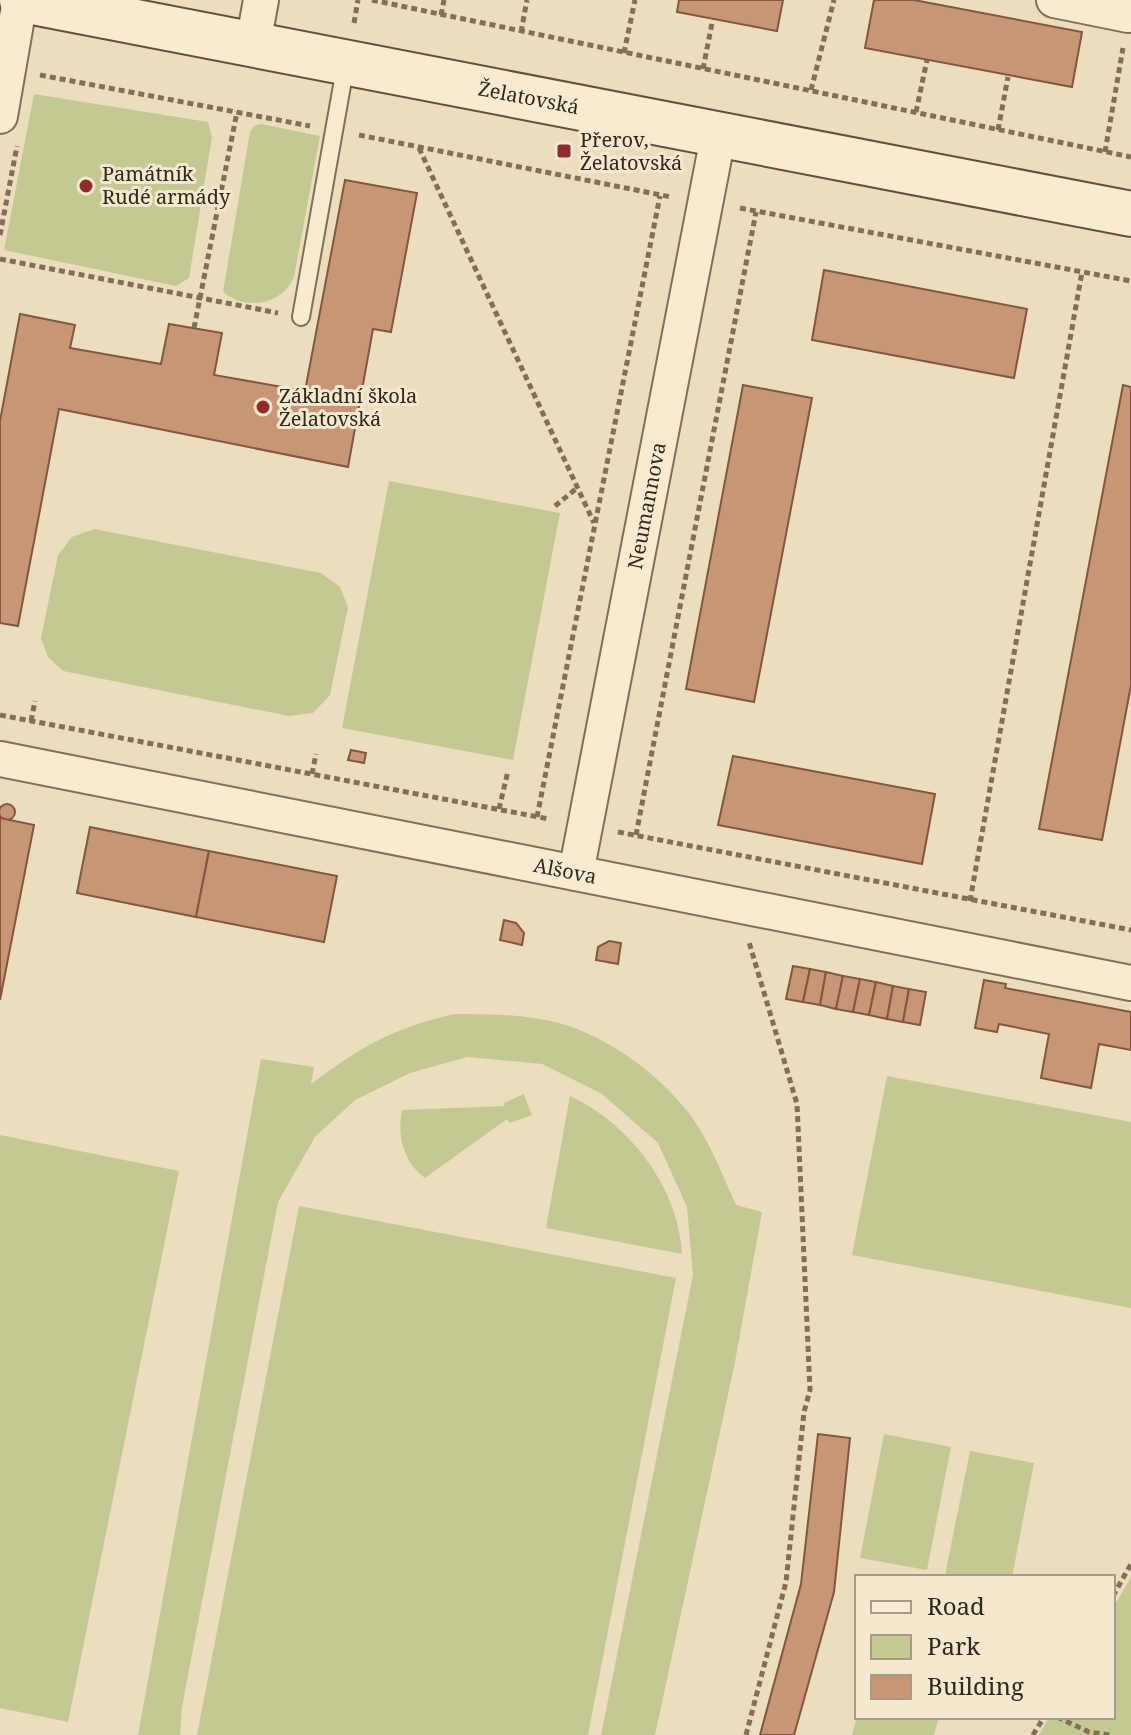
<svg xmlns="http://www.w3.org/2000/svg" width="1131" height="1735" font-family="'Noto Serif',serif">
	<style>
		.green { fill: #c4c993 }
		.building { fill: #c99675; stroke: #81573f; stroke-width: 2 }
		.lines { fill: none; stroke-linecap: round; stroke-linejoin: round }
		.service-casing { stroke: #836e58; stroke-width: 20 }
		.minor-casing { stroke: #836e58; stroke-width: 38 }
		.secondary-casing { stroke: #654f3b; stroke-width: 48 }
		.path { stroke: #836e58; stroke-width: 5; stroke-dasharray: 6 4; stroke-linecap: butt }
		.service { stroke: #f7ebd1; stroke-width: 16 }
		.minor { stroke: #f7ebd1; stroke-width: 34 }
		.secondary { stroke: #f7ebd1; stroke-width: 44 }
		.poi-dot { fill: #902a2e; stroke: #f4e8ce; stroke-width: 3 }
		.labels { text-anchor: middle; stroke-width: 6; stroke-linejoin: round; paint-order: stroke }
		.street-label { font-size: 20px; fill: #33271c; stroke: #f4e8ce }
		.poi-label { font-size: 20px; fill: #33271c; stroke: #f4e8ce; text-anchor: start }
	</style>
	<rect width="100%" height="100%" fill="#ecddbe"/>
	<g class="green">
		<polygon points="34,94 208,122 212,137 189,278 176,286 4,250"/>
		<path d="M261,124L320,136L294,277C282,305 246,311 223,292L250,132L254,126Z"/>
		<polygon points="389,481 560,513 513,760 342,728"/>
		<polygon points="94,529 321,573 340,587 348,607 330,695 313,713 289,716 63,671 48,657 41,638 58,555 72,537"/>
		<path d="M454,1014C484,1014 515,1014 546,1020C599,1030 655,1070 688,1112C709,1139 722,1174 736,1205L762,1212L735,1362L655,1735H601L693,1275L687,1207L658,1143L602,1094L542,1064L467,1057L410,1073L355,1100L315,1137L278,1202L182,1707L180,1735H138L261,1059L314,1067L311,1084C362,1046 391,1029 454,1014Z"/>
		<polygon points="887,1076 1131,1122 1131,1308 852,1255"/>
		<path d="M524,1094L532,1115L510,1123L507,1119L425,1178C403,1161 397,1136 402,1110L504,1106V1103Z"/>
		<path d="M570,1096C630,1124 678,1187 682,1254L546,1228Z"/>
		<polygon points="0,1135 179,1171 68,1722 0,1708"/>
		<polygon points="299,1206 676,1278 588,1735 197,1735"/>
		<polygon points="884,1434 951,1447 927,1570 860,1558"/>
		<polygon points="970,1451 1034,1463 1012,1577 945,1575"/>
		<polygon points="1131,1577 1131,1735 1039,1735 1049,1717 1113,1717 1113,1608"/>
		<polygon points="857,1716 857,1717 939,1717 934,1735 852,1735"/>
	</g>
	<g class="building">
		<polygon points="679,0 783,0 777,31 677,12"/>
		<polygon points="874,0 914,0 1082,32 1072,87 865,48"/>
		<polygon points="345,180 417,193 391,332 373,329 348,467 59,409 18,626 0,623 0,421 20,314 75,325 70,348 161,364 169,324 222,333 214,375 305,391"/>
		<polygon points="824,270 1027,309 1014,378 812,340"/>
		<polygon points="743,385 812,398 754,702 686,689"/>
		<polygon points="1123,385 1131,387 1131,685 1102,840 1039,829"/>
		<polygon points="351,750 366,753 364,763 348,760"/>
		<polygon points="733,756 935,794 922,864 718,825"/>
		<circle cx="7" cy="812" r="8"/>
		<polygon points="0,818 34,825 0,1000"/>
		<polygon points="90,827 209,851 196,917 77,893"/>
		<polygon points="209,851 337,876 324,942 196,917"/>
		<polygon points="504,920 516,923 524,933 522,945 500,940"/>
		<polygon points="609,941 621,943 618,964 596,960 598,947"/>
		<polygon points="793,966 810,969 803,1002 786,999"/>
		<polygon points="810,969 826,972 820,1005 803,1002"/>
		<polygon points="826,972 843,976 836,1009 820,1005"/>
		<polygon points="843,976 860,979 853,1012 836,1009"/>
		<polygon points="860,979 876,982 869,1015 853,1012"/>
		<polygon points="984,980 1006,984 1005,988 1131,1012 1131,1050 1099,1044 1091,1088 1041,1078 1049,1034 999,1024 997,1032 975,1028"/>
		<polygon points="876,982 893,986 887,1019 869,1015"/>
		<polygon points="893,986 909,989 903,1022 887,1019"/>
		<polygon points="909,989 926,992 920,1025 903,1022"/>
		<polygon points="818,1434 850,1438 834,1592 794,1735 760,1735 801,1584"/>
	</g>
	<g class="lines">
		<defs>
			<polyline id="service" points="301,317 346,63"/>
			<g id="minor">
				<polyline points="1054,0 1128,15 1131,0"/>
				<polyline points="253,44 261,0"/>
				<polyline points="0,116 20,0"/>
				<path id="s1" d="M0,759L1131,983"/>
				<path id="s2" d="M576,873L718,137"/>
			</g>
			<g id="secondary">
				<path id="s3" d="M22,0L1131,214"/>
			</g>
		</defs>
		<use href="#service" class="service-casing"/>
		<use href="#minor" class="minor-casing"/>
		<use href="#secondary" class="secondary-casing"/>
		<g class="path">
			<polyline points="372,0 1131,157"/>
			<polyline points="441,15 444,0"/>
			<polyline points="354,23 358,0"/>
			<polyline points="521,32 527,0"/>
			<polyline points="624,53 635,0"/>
			<polyline points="703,69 712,23"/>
			<polyline points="40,75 310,126"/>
			<polyline points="811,90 834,0"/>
			<polyline points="916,112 927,60"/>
			<polyline points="998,130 1008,77"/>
			<polyline points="359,135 671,197"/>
			<polyline points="419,148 594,523"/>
			<polyline points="1105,152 1123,48"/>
			<polyline points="740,208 1131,281"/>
			<polyline points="0,235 17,146"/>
			<polyline points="0,259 278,313"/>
			<polyline points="194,328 237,112"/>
			<polyline points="555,506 577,488"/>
			<polyline points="0,715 549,819"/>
			<polyline points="31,721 35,701"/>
			<polyline points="312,774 316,754"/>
			<polyline points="499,809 508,771"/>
			<polyline points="537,817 660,196"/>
			<polyline points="618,832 1131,930"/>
			<polyline points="636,835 756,212"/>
			<polyline points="970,901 1082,272"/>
			<polyline points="1113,1596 1131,1564"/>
			<polyline points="1057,1717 1089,1732 1110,1735"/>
			<polyline points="746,1735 786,1582 804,1412 810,1390 797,1104 749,942"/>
			<polyline points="1033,1735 1044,1717"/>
		</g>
		<use href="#service" class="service"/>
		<use href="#minor" class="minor"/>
		<use href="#secondary" class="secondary"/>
	</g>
	<g class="poi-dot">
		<rect x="556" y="143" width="16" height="16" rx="4"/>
		<circle cx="86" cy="186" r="8"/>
		<circle cx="263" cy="407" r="8"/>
	</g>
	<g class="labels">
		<g class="street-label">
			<text dy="7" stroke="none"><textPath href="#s3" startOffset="516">Želatovská</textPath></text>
			<text dy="7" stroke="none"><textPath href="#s2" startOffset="374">Neumannova</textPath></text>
			<text dy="7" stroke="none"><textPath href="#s1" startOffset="576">Alšova</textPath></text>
		</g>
		<g class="poi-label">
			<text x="580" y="147">Přerov,<tspan x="580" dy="23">Želatovská</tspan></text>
			<text x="102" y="181">Památník<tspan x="102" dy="23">Rudé armády</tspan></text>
			<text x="279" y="403">Základní škola<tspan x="279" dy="23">Želatovská</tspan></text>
		</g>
	</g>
	<rect x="855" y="1575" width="260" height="144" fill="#f4e8ce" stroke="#a79b87" stroke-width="2"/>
	<rect x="871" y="1601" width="40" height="12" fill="#f7ebd1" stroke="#a79b87" stroke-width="2"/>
	<text x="927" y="1615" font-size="24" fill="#33271c">Road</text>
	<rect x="871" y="1635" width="40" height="24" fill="#c4c993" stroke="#a79b87" stroke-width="2"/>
	<text x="927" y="1655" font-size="24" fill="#33271c">Park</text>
	<rect x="871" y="1675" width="40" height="24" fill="#c99675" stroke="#a79b87" stroke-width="2"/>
	<text x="927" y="1695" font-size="24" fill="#33271c">Building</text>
</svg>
